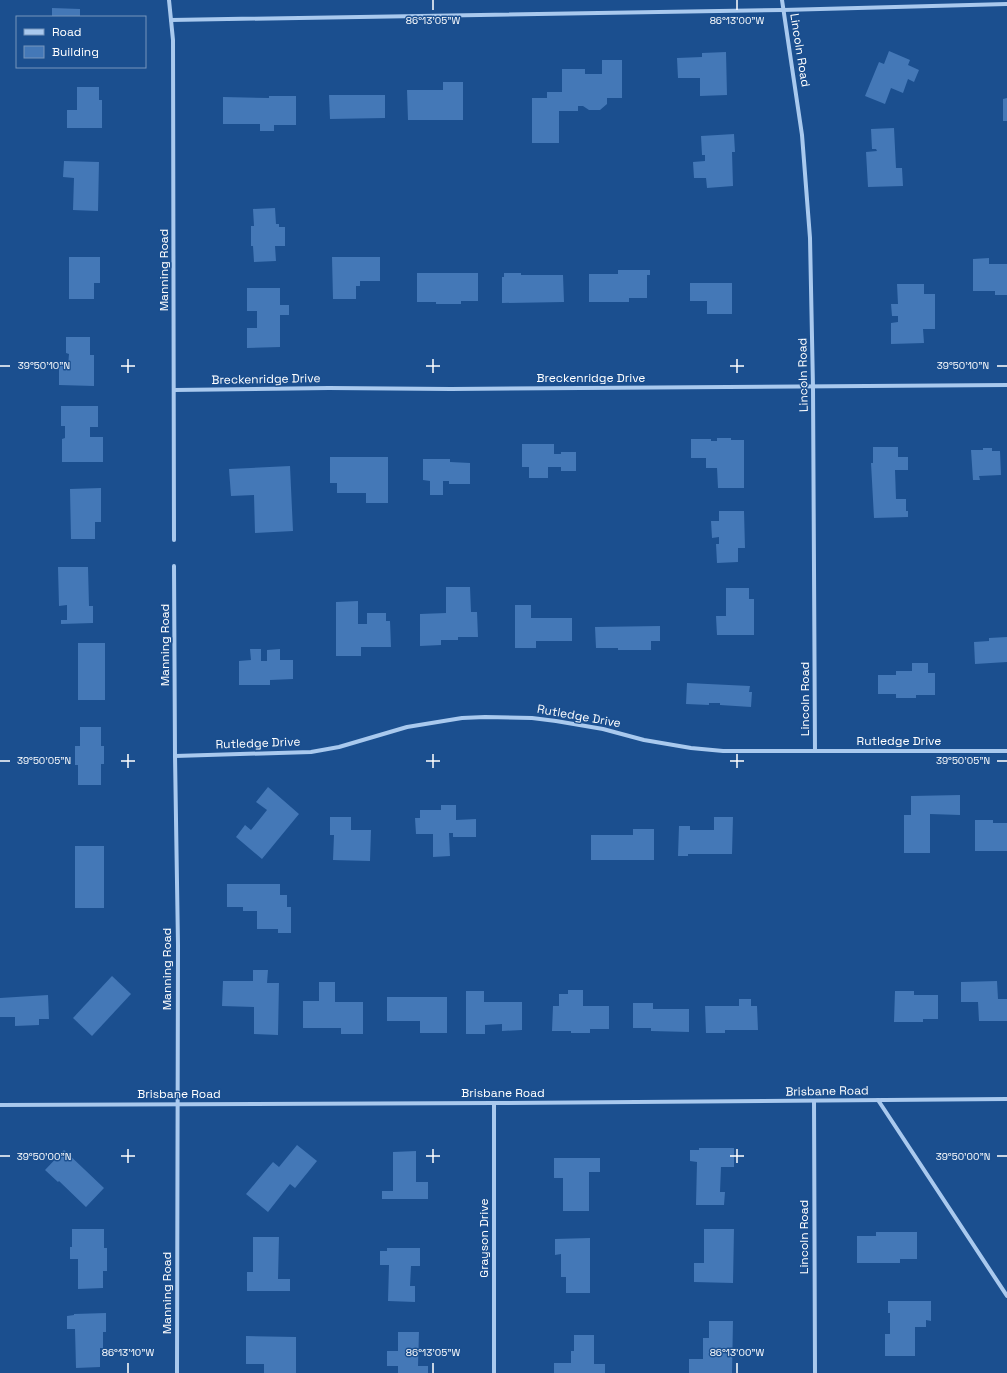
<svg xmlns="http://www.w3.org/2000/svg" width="1007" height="1373" font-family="'Space Grotesk',sans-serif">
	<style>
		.building { fill: #4478b7 }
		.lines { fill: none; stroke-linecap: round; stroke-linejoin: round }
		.minor { stroke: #a9c9ee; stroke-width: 4 }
		.ticks { fill: none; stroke: #fff; stroke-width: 1.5 }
		.labels { text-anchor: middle; stroke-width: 3; stroke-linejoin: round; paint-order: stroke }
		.street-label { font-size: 12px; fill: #fff; stroke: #1b4f8f }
		.ticks-label { font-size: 10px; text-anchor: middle; fill: #fff; stroke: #1b4f8f; stroke-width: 3; stroke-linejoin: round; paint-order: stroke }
	</style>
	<rect width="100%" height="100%" fill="#1b4f8f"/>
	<g class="building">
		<polygon points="52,8 80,9 80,17 52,17"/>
		<polygon points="889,51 910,60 908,65 919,70 914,82 908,79 903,93 891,88 885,104 865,96 879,62 884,64"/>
		<polygon points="726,52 727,95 700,96 700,78 678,78 677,58 702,57 702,53"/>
		<polygon points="602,60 622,60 622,98 607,98 607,104 600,110 589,110 583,106 578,106 578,111 559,111 559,143 532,143 532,98 547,98 547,92 562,92 562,69 585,69 585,74 602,74"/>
		<polygon points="443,82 463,82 463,120 408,120 407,90 443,90"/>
		<polygon points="77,87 99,87 99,100 102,100 102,128 67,128 67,110 77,110"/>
		<polygon points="329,95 385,95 385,118 330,119"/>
		<polygon points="269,96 296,96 296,125 274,125 274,131 260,131 260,124 223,124 223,97 269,98"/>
		<polygon points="1007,98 1007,121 1003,121 1003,99"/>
		<polygon points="894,128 896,168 902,168 903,186 868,187 866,152 877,151 876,149 872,149 871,129"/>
		<polygon points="734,134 735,152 732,152 733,186 707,188 706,178 694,178 693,162 705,161 705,155 702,155 701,136"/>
		<polygon points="64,161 99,162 98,211 73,210 74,178 63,177"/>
		<polygon points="275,208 276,224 279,224 279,227 285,227 285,246 275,246 276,261 254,262 253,246 251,246 251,226 254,226 253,209"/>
		<polygon points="69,257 100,257 100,283 94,283 94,299 69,299"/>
		<polygon points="332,257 380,257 380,281 360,281 360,286 356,286 356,299 333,299"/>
		<polygon points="989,258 989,264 1007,264 1007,295 995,295 995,291 973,291 973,259"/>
		<polygon points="618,270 650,270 650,275 647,275 647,298 629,298 629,302 589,302 589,274 618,274"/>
		<polygon points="417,273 478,273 478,301 461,301 461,304 436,304 436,302 417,302"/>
		<polygon points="504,273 521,273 521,275 563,275 564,302 502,303 502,277 504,277"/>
		<polygon points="690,283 732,283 732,314 707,314 707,301 690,301"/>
		<polygon points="897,284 924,284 924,294 935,294 935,329 923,329 924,343 891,344 891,323 898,322 898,316 892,316 891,304 898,304"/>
		<polygon points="247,288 280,288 280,305 289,305 289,315 280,315 280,347 247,348 247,328 257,328 257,311 247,311"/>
		<polygon points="66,337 90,337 90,355 94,355 94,386 59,385 59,366 68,366 69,354 66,353"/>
		<polygon points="61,406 98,406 98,427 90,427 90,437 103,437 103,462 62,462 62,439 65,438 65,426 61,426"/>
		<polygon points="717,438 731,438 731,440 744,440 744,488 718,488 717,468 706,468 706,458 691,458 691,439 711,439 711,441 717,441"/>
		<polygon points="522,444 554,444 554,454 561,454 561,452 576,452 576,471 561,471 561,467 548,467 548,478 529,478 529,467 522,467"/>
		<polygon points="873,447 898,447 898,457 908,457 908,470 895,470 896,499 906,499 906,511 908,511 908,517 874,518 871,463 873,463"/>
		<polygon points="983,448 992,448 992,451 1000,451 1001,475 979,476 980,480 973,480 971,450 983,450"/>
		<polygon points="330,457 388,457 388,503 366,503 366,493 337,493 337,483 330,483"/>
		<polygon points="423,459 450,459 450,462 470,463 470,484 449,484 449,481 443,481 443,495 430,495 430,481 423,480"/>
		<polygon points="290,466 293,531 255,533 254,495 231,496 229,469"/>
		<polygon points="101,488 101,522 95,522 95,539 71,539 70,489"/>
		<polygon points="719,511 744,511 745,548 738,548 738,562 717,563 716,544 719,544 719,537 712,538 711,521 719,521"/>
		<polygon points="58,567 88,567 89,606 93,606 93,623 61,624 61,620 67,620 67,605 59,606"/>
		<polygon points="446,587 470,587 471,612 477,612 478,637 458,637 458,640 441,640 441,645 420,646 420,614 446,613"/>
		<polygon points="726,588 749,588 749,599 754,599 754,635 717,635 716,616 726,616"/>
		<polygon points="358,601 358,624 367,624 367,613 386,613 386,621 390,621 391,647 361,647 361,656 336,656 336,602"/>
		<polygon points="515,605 531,605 531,618 572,618 572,641 536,641 536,648 515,648"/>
		<polygon points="660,626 660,641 651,641 651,650 618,650 618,648 596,648 595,627"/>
		<polygon points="1007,637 1007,662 975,664 974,642 989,641 989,638"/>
		<rect x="78" y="643" width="27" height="57"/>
		<polygon points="250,649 261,649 261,661 267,661 267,650 280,649 280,660 293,660 293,679 270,680 270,685 239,685 239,661 251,660"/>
		<polygon points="912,663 928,663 928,673 935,673 935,695 916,695 916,698 896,698 896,694 878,694 878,675 896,675 896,671 912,671"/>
		<polygon points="687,683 750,686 749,692 752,692 751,707 720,705 720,703 709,703 709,705 686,704"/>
		<polygon points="80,727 101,727 101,746 104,746 104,764 101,764 101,785 78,785 78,765 75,765 75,746 80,746"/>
		<polygon points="268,787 299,814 262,859 236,837 245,825 251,830 267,810 256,802"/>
		<polygon points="960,795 960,815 930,814 930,853 904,853 904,815 911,815 911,796"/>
		<polygon points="441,805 456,805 456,820 476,819 476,837 453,837 453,833 449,833 450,856 433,857 433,834 416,834 415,818 420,818 420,810 441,810"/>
		<polygon points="330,817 351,817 351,830 371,830 370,861 333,860 334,835 330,835"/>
		<polygon points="714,817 733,817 732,854 688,854 688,856 678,856 679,826 690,826 690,830 714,830"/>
		<polygon points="975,820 993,820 993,823 1007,823 1007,851 975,851"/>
		<polygon points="633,829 654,829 654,860 591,860 591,835 633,835"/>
		<rect x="75" y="846" width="29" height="62"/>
		<polygon points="227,884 280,884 280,895 287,895 287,907 291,907 291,933 278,933 278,929 257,929 257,911 243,911 243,907 227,907"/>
		<polygon points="253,970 268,970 267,983 279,983 278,1035 254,1034 254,1007 222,1006 223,981 253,981"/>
		<polygon points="112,976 131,994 92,1036 73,1018"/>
		<polygon points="997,981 998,999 1007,999 1007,1021 979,1021 978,1002 961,1002 961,982"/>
		<polygon points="319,982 335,982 335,1002 363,1002 363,1034 341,1034 341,1028 303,1028 303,1001 319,1001"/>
		<polygon points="568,990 583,990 583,1006 609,1006 609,1029 590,1029 590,1033 571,1033 571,1031 552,1031 553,1006 559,1006 559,994 568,994"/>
		<polygon points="466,991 484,991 484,1002 522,1002 522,1030 502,1031 502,1024 485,1025 485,1034 466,1034"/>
		<polygon points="895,991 914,991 914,995 938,995 938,1019 923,1019 923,1022 894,1022"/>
		<polygon points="48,995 49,1019 39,1019 39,1025 15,1026 15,1017 0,1017 0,998"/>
		<polygon points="387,997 447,997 447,1033 420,1033 420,1021 387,1021"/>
		<polygon points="739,999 751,999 751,1006 757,1006 758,1030 725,1030 725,1033 706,1033 705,1006 739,1006"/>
		<polygon points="633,1003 653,1003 653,1009 689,1009 689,1032 651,1031 651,1028 633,1028"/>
		<polygon points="297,1145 317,1161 295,1188 290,1184 268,1212 246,1194 273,1162 279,1167"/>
		<polygon points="699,1148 734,1148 734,1167 721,1167 720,1192 725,1192 724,1205 696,1205 697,1162 690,1161 690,1150 699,1150"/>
		<polygon points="64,1150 104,1188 86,1207 59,1181 58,1182 45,1170"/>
		<polygon points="416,1151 416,1182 428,1182 428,1199 382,1199 382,1191 393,1191 393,1152"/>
		<polygon points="554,1158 600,1158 600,1172 589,1172 589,1211 563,1211 563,1178 554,1178"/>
		<polygon points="72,1229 104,1229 104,1248 107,1248 107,1271 103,1271 103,1288 78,1289 78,1259 70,1259 70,1247 72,1247"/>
		<polygon points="704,1229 734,1229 733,1283 694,1282 694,1263 704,1263"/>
		<polygon points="876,1232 917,1232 917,1259 900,1259 900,1263 857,1263 857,1236 876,1236"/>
		<polygon points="253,1237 279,1237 278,1279 290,1279 290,1291 247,1291 247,1272 253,1272"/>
		<polygon points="590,1238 590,1293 566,1293 566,1277 561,1277 561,1254 555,1255 555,1239"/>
		<polygon points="387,1248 420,1248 420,1266 411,1266 410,1286 415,1286 415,1302 388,1301 389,1265 380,1265 380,1251 387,1251"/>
		<polygon points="888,1301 931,1301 931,1321 926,1320 926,1327 915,1327 915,1356 885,1356 885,1334 890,1334 890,1313 888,1313"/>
		<polygon points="106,1313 106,1332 103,1332 103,1348 100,1348 100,1367 76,1368 75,1329 67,1329 67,1316 74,1315 74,1314"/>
		<polygon points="709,1321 733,1321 732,1373 689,1373 689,1359 703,1359 703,1338 709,1338"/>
		<polygon points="398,1332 419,1332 418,1366 428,1366 428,1373 398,1373 398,1366 387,1366 387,1351 398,1351"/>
		<polygon points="574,1335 594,1335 594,1364 605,1364 605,1373 554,1373 554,1363 571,1363 571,1351 574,1351"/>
		<polygon points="246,1336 296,1337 296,1373 264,1373 264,1364 246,1364"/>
	</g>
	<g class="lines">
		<g class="minor">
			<polyline points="169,0 173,40 174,540"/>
			<polyline points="782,0 802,135 810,238 813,387 815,751"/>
			<polyline points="171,20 783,10 1007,4"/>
			<polyline points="174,390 329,388 451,389 1007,385"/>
			<polyline points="174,566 175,756 178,945 177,1373"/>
			<polyline points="175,756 311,752 339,747 407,727 462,718 485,717 532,718 556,721 603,729 644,740 691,748 723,751 1007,751"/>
			<polyline points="878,1100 1007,1296"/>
			<polyline points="814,1101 815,1373"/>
			<polyline points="0,1105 494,1103 1007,1099"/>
			<polyline points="494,1373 494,1103"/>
		</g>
	</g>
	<path class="ticks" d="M433,0V10M737,0V10M128,359V373M433,359V373M737,359V373M0,366H10M121,366H135M426,366H440M730,366H744M997,366H1007M128,754V768M433,754V768M737,754V768M0,761H10M121,761H135M426,761H440M730,761H744M997,761H1007M128,1149V1163M433,1149V1163M737,1149V1163M0,1156H10M121,1156H135M426,1156H440M730,1156H744M997,1156H1007M128,1363V1373M433,1363V1373M737,1363V1373"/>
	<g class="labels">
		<g class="street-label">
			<text transform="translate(800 50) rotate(81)" y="4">Lincoln Road</text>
			<text transform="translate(164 270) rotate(-90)" y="4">Manning Road</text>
			<text transform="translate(803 375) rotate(-91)" y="4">Lincoln Road</text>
			<text x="591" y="382">Breckenridge Drive</text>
			<text transform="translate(266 379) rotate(-1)" y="4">Breckenridge Drive</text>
			<text transform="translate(165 645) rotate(-90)" y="4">Manning Road</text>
			<text transform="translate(805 699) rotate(-90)" y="4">Lincoln Road</text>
			<text transform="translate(579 716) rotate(10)" y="4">Rutledge Drive</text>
			<text x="899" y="745">Rutledge Drive</text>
			<text transform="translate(258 743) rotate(-2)" y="4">Rutledge Drive</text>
			<text transform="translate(167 969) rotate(-90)" y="4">Manning Road</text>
			<text transform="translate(827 1091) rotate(-1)" y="4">Brisbane Road</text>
			<text x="503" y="1097">Brisbane Road</text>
			<text x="179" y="1098">Brisbane Road</text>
			<text transform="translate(804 1237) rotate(-90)" y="4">Lincoln Road</text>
			<text transform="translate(484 1238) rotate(-90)" y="4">Grayson Drive</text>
			<text transform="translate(167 1293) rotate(-90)" y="4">Manning Road</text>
		</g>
	</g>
	<g class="ticks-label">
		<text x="433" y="24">86°13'05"W</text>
		<text x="737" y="24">86°13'00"W</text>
		<text x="44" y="369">39°50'10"N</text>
		<text x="963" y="369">39°50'10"N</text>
		<text x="44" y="764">39°50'05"N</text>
		<text x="963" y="764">39°50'05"N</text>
		<text x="44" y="1160">39°50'00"N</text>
		<text x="963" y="1160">39°50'00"N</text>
		<text x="128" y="1356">86°13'10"W</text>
		<text x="433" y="1356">86°13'05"W</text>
		<text x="737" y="1356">86°13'00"W</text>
	</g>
	<rect x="16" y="16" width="130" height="52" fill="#1b4f8f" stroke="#7695bc"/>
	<rect x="24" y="29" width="20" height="6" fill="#a9c9ee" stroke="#7695bc"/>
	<text x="52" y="36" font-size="12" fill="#ffffff">Road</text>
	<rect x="24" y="46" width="20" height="12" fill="#4478b7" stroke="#7695bc"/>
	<text x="52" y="56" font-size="12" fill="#ffffff">Building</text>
</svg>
